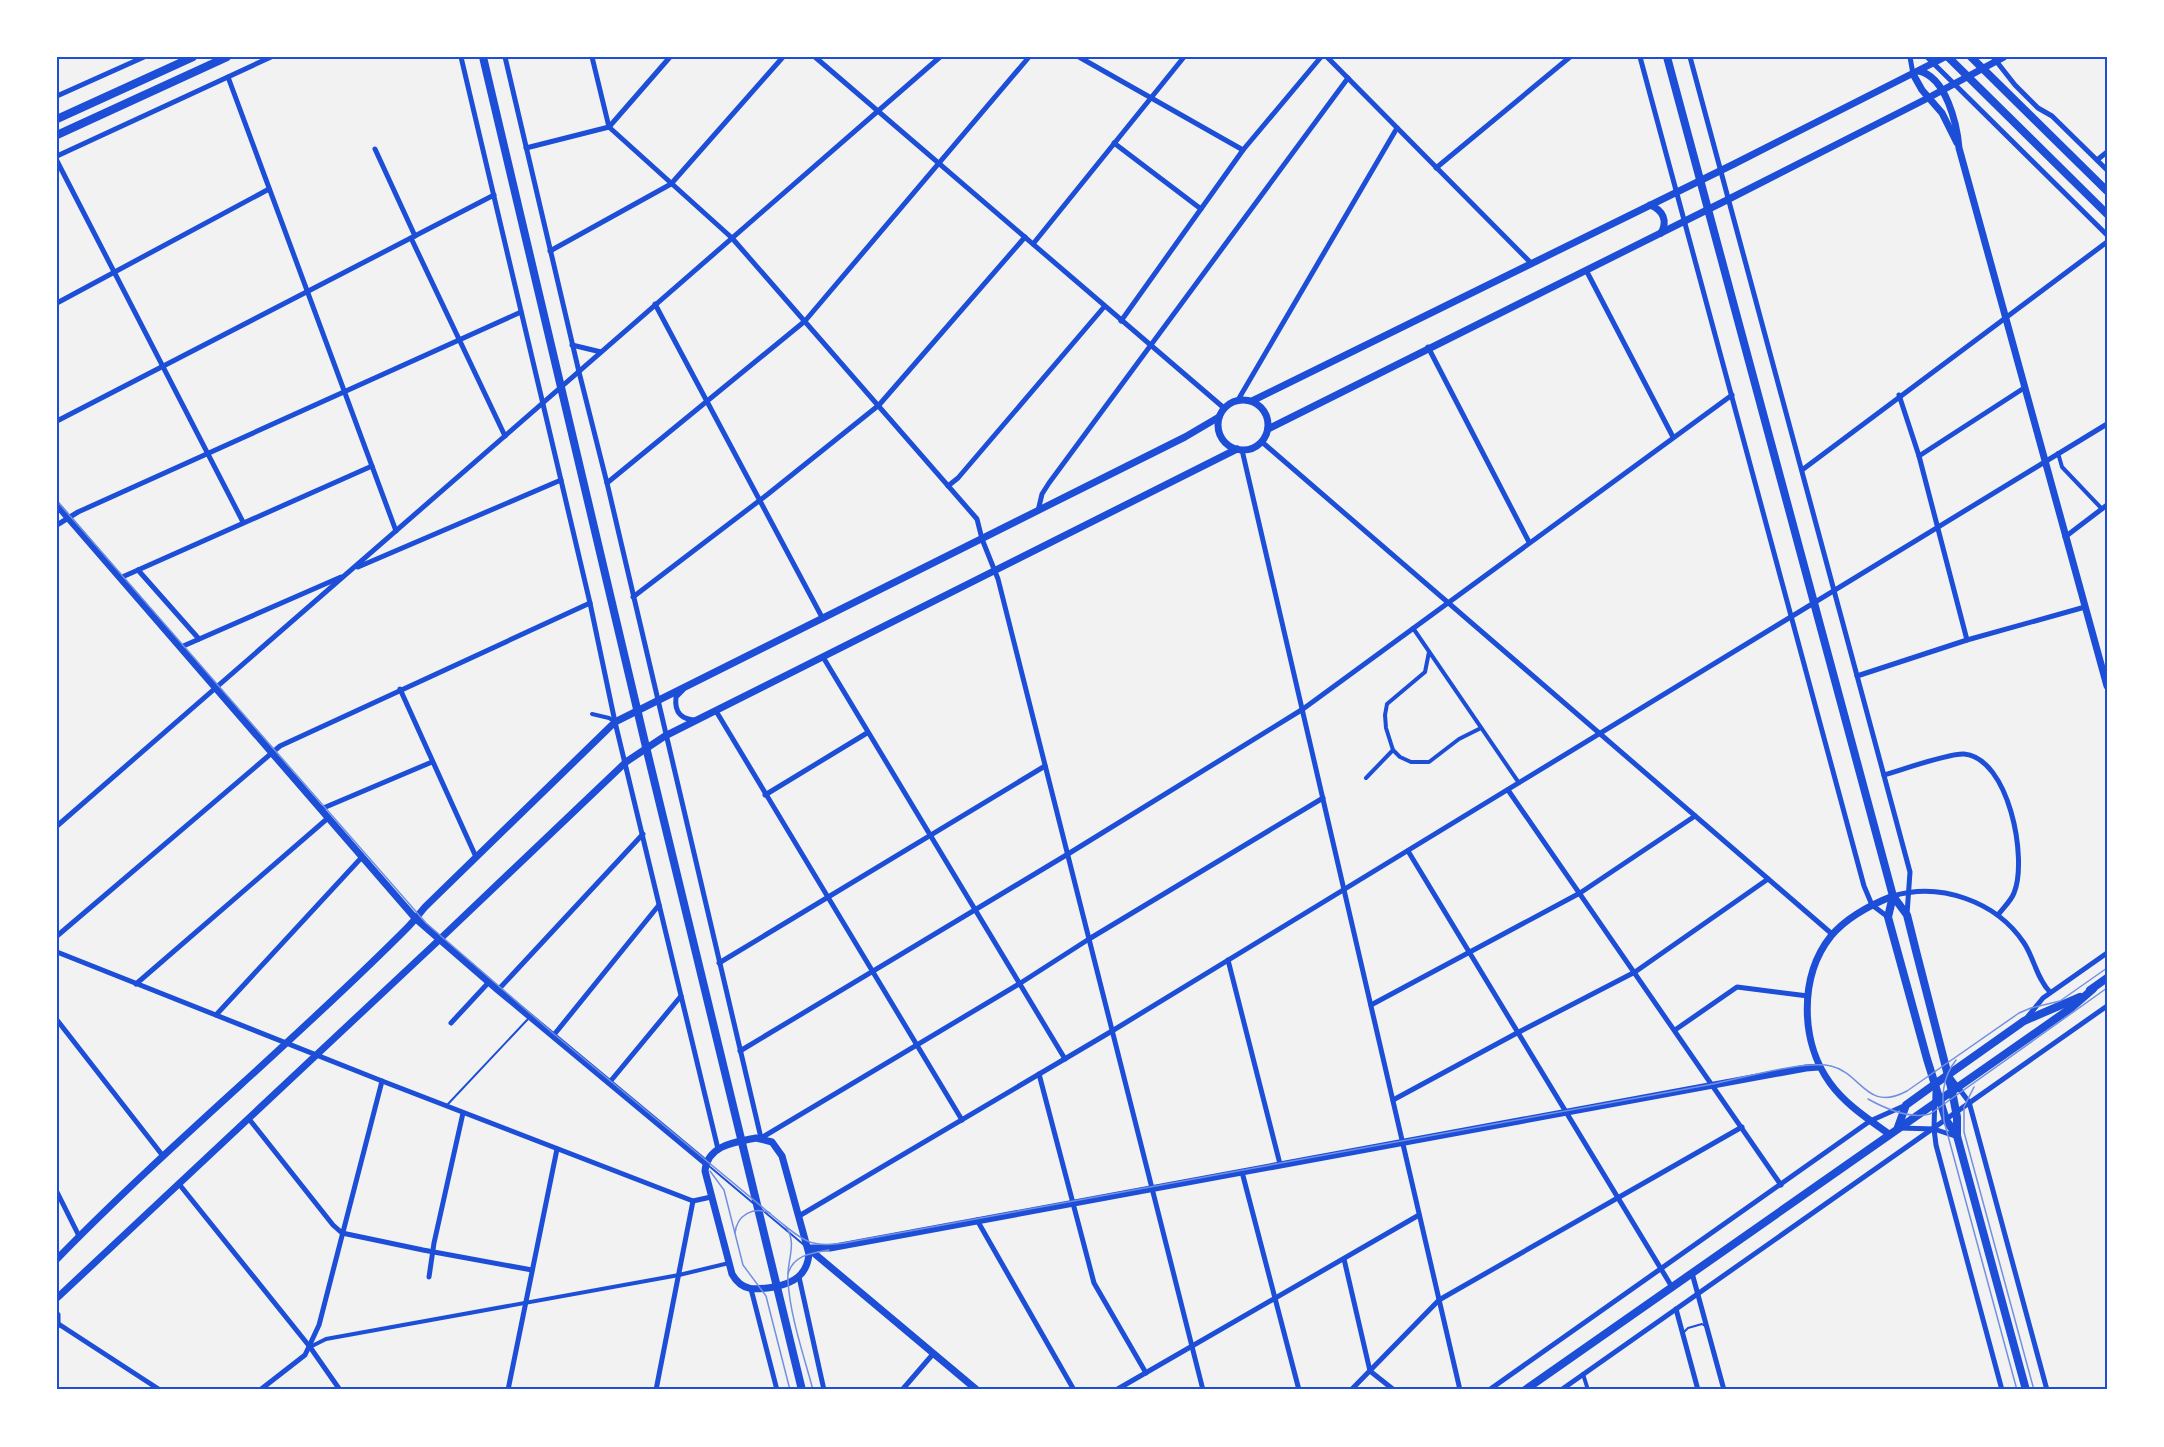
<svg xmlns="http://www.w3.org/2000/svg" width="2164" height="1447" font-family="'Archivo Narrow',sans-serif">
	<style>
		.lines { fill: none; stroke-linecap: round; stroke-linejoin: round }
		.service { stroke: #1d4ed8; stroke-width: 2 }
		.pedestrian { stroke: #1d4ed8; stroke-width: 4 }
		.minor { stroke: #1d4ed8; stroke-width: 5 }
		.tertiary { stroke: #1d4ed8; stroke-width: 7 }
		.secondary { stroke: #1d4ed8; stroke-width: 8 }
		.primary { stroke: #1d4ed8; stroke-width: 8 }
		.tram { stroke: #7290e2; stroke-width: 1.5 }
		.neatline { fill: none; stroke: #1d4ed8; stroke-width: 2 }
	</style>
	<rect width="100%" height="100%" fill="#f2f2f2"/>
	<g class="lines">
		<g class="service">
			<polyline points="448,1104 528,1019"/>
			<polyline points="709,1166 753,1203"/>
			<polyline points="760,1208 804,1245"/>
			<polyline points="1684,1332 1688,1328 1702,1324 1705,1326"/>
		</g>
		<g class="pedestrian">
			<polyline points="2058,453 2062,467 2102,509"/>
			<polyline points="1413,628 1519,783"/>
			<polyline points="1429,652 1425,672 1387,704 1385,715 1386,728 1393,750 1400,757 1411,762 1429,762 1459,739 1481,728"/>
			<polyline points="592,714 609,718 614,721"/>
			<polyline points="1366,778 1393,750"/>
			<polyline points="310,1347 326,1339 679,1275 729,1263"/>
			<polyline points="1583,1374 1588,1390"/>
		</g>
		<g class="minor">
			<polyline points="461,57 590,603 615,722 718,1149"/>
			<polyline points="505,57 579,372 607,483 761,1138 1019,984 1089,939 1323,798"/>
			<polyline points="592,57 609,127 732,238 977,519 982,539 998,579 1203,1390"/>
			<polyline points="815,57 1224,408"/>
			<polyline points="1079,57 1243,150"/>
			<polyline points="1327,57 1531,263"/>
			<polyline points="1640,57 1864,886 1872,905 1888,917"/>
			<polyline points="1690,57 1910,872 1907,914"/>
			<polyline points="1910,57 1913,74"/>
			<polyline points="1927,57 2107,235"/>
			<polyline points="1993,57 2015,85 2038,108 2052,116 2107,170"/>
			<polyline points="228,77 396,531"/>
			<polyline points="57,96 144,57"/>
			<polyline points="1114,143 1201,209"/>
			<polyline points="526,148 609,127 670,57"/>
			<polyline points="375,149 415,236"/>
			<polyline points="57,156 271,57"/>
			<polyline points="2097,160 2107,152"/>
			<polyline points="57,161 243,522"/>
			<polyline points="1436,168 1570,57"/>
			<polyline points="411,238 505,436"/>
			<polyline points="1033,244 1184,57"/>
			<polyline points="550,251 671,184 783,57"/>
			<polyline points="1586,270 1673,437"/>
			<polyline points="57,303 269,189"/>
			<polyline points="655,304 823,619"/>
			<polyline points="1121,321 1243,150 1321,57"/>
			<polyline points="572,345 601,352"/>
			<polyline points="1428,347 1529,542"/>
			<polyline points="1899,395 1919,456 1967,640"/>
			<polyline points="1238,400 1397,128"/>
			<polyline points="57,421 494,195"/>
			<polyline points="1262,442 1832,934"/>
			<polyline points="1242,450 1460,1390"/>
			<polyline points="1919,456 2024,388"/>
			<polyline points="1802,470 2107,242"/>
			<polyline points="607,483 805,321 1029,57"/>
			<polyline points="948,486 958,478 1104,307"/>
			<polyline points="1038,511 1042,494 1049,483 1348,78"/>
			<polyline points="57,525 78,512 521,312"/>
			<polyline points="2065,537 2107,505"/>
			<polyline points="358,567 561,480"/>
			<polyline points="138,570 199,639"/>
			<polyline points="120,578 372,466"/>
			<polyline points="633,597 768,494 879,405 1025,237"/>
			<polyline points="181,647 341,577"/>
			<polyline points="823,657 1065,1059"/>
			<polyline points="1857,676 1967,640 2085,607"/>
			<polyline points="400,689 476,857"/>
			<path d="M683,690L676,697C674,713 682,720 697,720"/>
			<polyline points="716,711 962,1120"/>
			<path d="M1884,775C1902,770 1948,753 1964,754C2009,758 2028,859 2014,893C2011,901 2003,908 1998,915"/>
			<polyline points="1508,790 1781,1185"/>
			<polyline points="765,795 867,733"/>
			<polyline points="321,809 432,762"/>
			<polyline points="57,826 940,57"/>
			<polyline points="1408,851 1672,1287"/>
			<path d="M1893,896C1940,882 1996,901 2024,943C2034,958 2037,979 2050,992"/>
			<polyline points="57,936 280,746 590,603"/>
			<polyline points="57,952 382,1081 693,1201 711,1197"/>
			<polyline points="1228,960 1280,1164"/>
			<polyline points="719,963 1045,766"/>
			<polyline points="136,984 328,818"/>
			<polyline points="498,990 643,834"/>
			<polyline points="1371,1005 1580,893 1695,816"/>
			<polyline points="216,1015 362,857"/>
			<polyline points="57,1020 163,1156"/>
			<polyline points="2025,1020 2043,998 2107,953"/>
			<polyline points="451,1023 489,982"/>
			<polyline points="1675,1030 1737,987 1808,996"/>
			<polyline points="553,1036 659,905"/>
			<polyline points="740,1051 1068,854 1303,709 1732,395"/>
			<polyline points="1039,1074 1094,1283 1146,1373"/>
			<polyline points="1951,1078 1969,1102 2047,1390"/>
			<polyline points="609,1083 681,996"/>
			<polyline points="1935,1092 1934,1129 1936,1145 2002,1390"/>
			<polyline points="1393,1100 1517,1033 1635,972 1768,879"/>
			<polyline points="249,1119 333,1225 342,1233 423,1250 532,1270"/>
			<polyline points="1900,1128 1934,1129 1955,1136"/>
			<polyline points="1242,1172 1299,1390"/>
			<polyline points="179,1184 310,1347 340,1390"/>
			<polyline points="57,1192 79,1236"/>
			<polyline points="799,1216 1112,1031 2107,424"/>
			<polyline points="977,1220 1074,1390"/>
			<polyline points="1344,1259 1370,1371 1394,1390"/>
			<polyline points="1692,1273 1724,1390"/>
			<polyline points="429,1277 434,1243 463,1113"/>
			<polyline points="799,1277 824,1390"/>
			<polyline points="751,1289 777,1390"/>
			<polyline points="1676,1309 1698,1390"/>
			<polyline points="57,1323 160,1390"/>
			<polyline points="260,1390 305,1355 319,1325 382,1081"/>
			<polyline points="508,1390 557,1149"/>
			<polyline points="656,1390 693,1201"/>
			<polyline points="902,1390 933,1354"/>
			<polyline points="1116,1390 1419,1215"/>
			<polyline points="1351,1390 1439,1300 1742,1127"/>
			<polyline points="1489,1390 1870,1121 1906,1105"/>
			<polyline points="1561,1390 2107,1006"/>
		</g>
		<g class="tertiary">
			<path d="M1919,71C1946,77 1957,124 1959,148L2107,686"/>
			<polyline points="1913,74 1922,90 1942,113 1957,143"/>
			<path d="M1650,205C1663,210 1668,221 1661,233"/>
			<circle cx="1243" cy="425" r="25"/>
			<polyline points="1252,401 1734,164 1945,57"/>
			<polyline points="1268,429 1729,199 1928,98 2004,57"/>
			<polyline points="57,505 415,918 498,990 706,1163"/>
			<path d="M1889,1134C1868,1119 1845,1104 1830,1083C1800,1042 1799,976 1831,936C1847,917 1870,905 1893,896"/>
			<path d="M756,1138L772,1142L782,1156L809,1254C807,1275 794,1283 774,1287C756,1290 742,1292 732,1274L705,1171C707,1145 736,1142 756,1138Z"/>
			<polyline points="808,1248 830,1248 1806,1068 1819,1067"/>
			<polyline points="809,1249 977,1390"/>
			<path d="M57,1259C169,1144 294,1042 407,928C414,921 419,914 425,907L615,722L1185,437L1219,417"/>
			<polyline points="57,1298 439,940 626,762 665,736 1237,449"/>
			<polyline points="57,1315 57,1325"/>
		</g>
		<g class="secondary">
			<polyline points="483,57 646,747 802,1390"/>
			<polyline points="2090,990 2107,978"/>
			<polyline points="1898,1127 1906,1105 1935,1084 2024,1021 2080,997"/>
			<polyline points="1525,1390 2071,1008 2093,989"/>
		</g>
		<g class="primary">
			<polyline points="1667,57 1893,896 1907,915 1916,951 1952,1091 1957,1117 1957,1136 2026,1390"/>
			<polyline points="1948,57 2107,214"/>
			<polyline points="1971,57 2107,191"/>
			<polyline points="57,119 193,57"/>
			<polyline points="57,135 227,57"/>
			<polyline points="1893,896 1888,917 1927,1059 1946,1120 1957,1136"/>
		</g>
		<g class="tram">
			<path d="M57,501L426,923L554,1034L779,1221C804,1241 810,1248 844,1243L1713,1084C1742,1078 1805,1060 1831,1066C1862,1073 1866,1113 1907,1091L2019,1013L2031,1008L2060,1001L2107,968"/>
			<path d="M1956,1060C1941,1079 1942,1098 1944,1121L2017,1390"/>
			<polyline points="1974,1087 1964,1107 1964,1132 2034,1390"/>
			<path d="M1868,1099C1886,1109 1911,1119 1930,1114L2107,988"/>
			<polyline points="710,1171 724,1190 743,1265 766,1296 790,1390"/>
			<path d="M786,1227C798,1244 786,1262 788,1281C790,1316 804,1356 813,1390"/>
			<path d="M735,1233C737,1215 753,1206 770,1213"/>
			<path d="M788,1274C793,1255 812,1253 829,1250"/>
		</g>
	</g>
	<rect width="2164" height="1447" fill="none" stroke="#ffffff" stroke-width="117"/>
	<rect x="58" y="58" width="2048" height="1330" class="neatline"/>
</svg>
